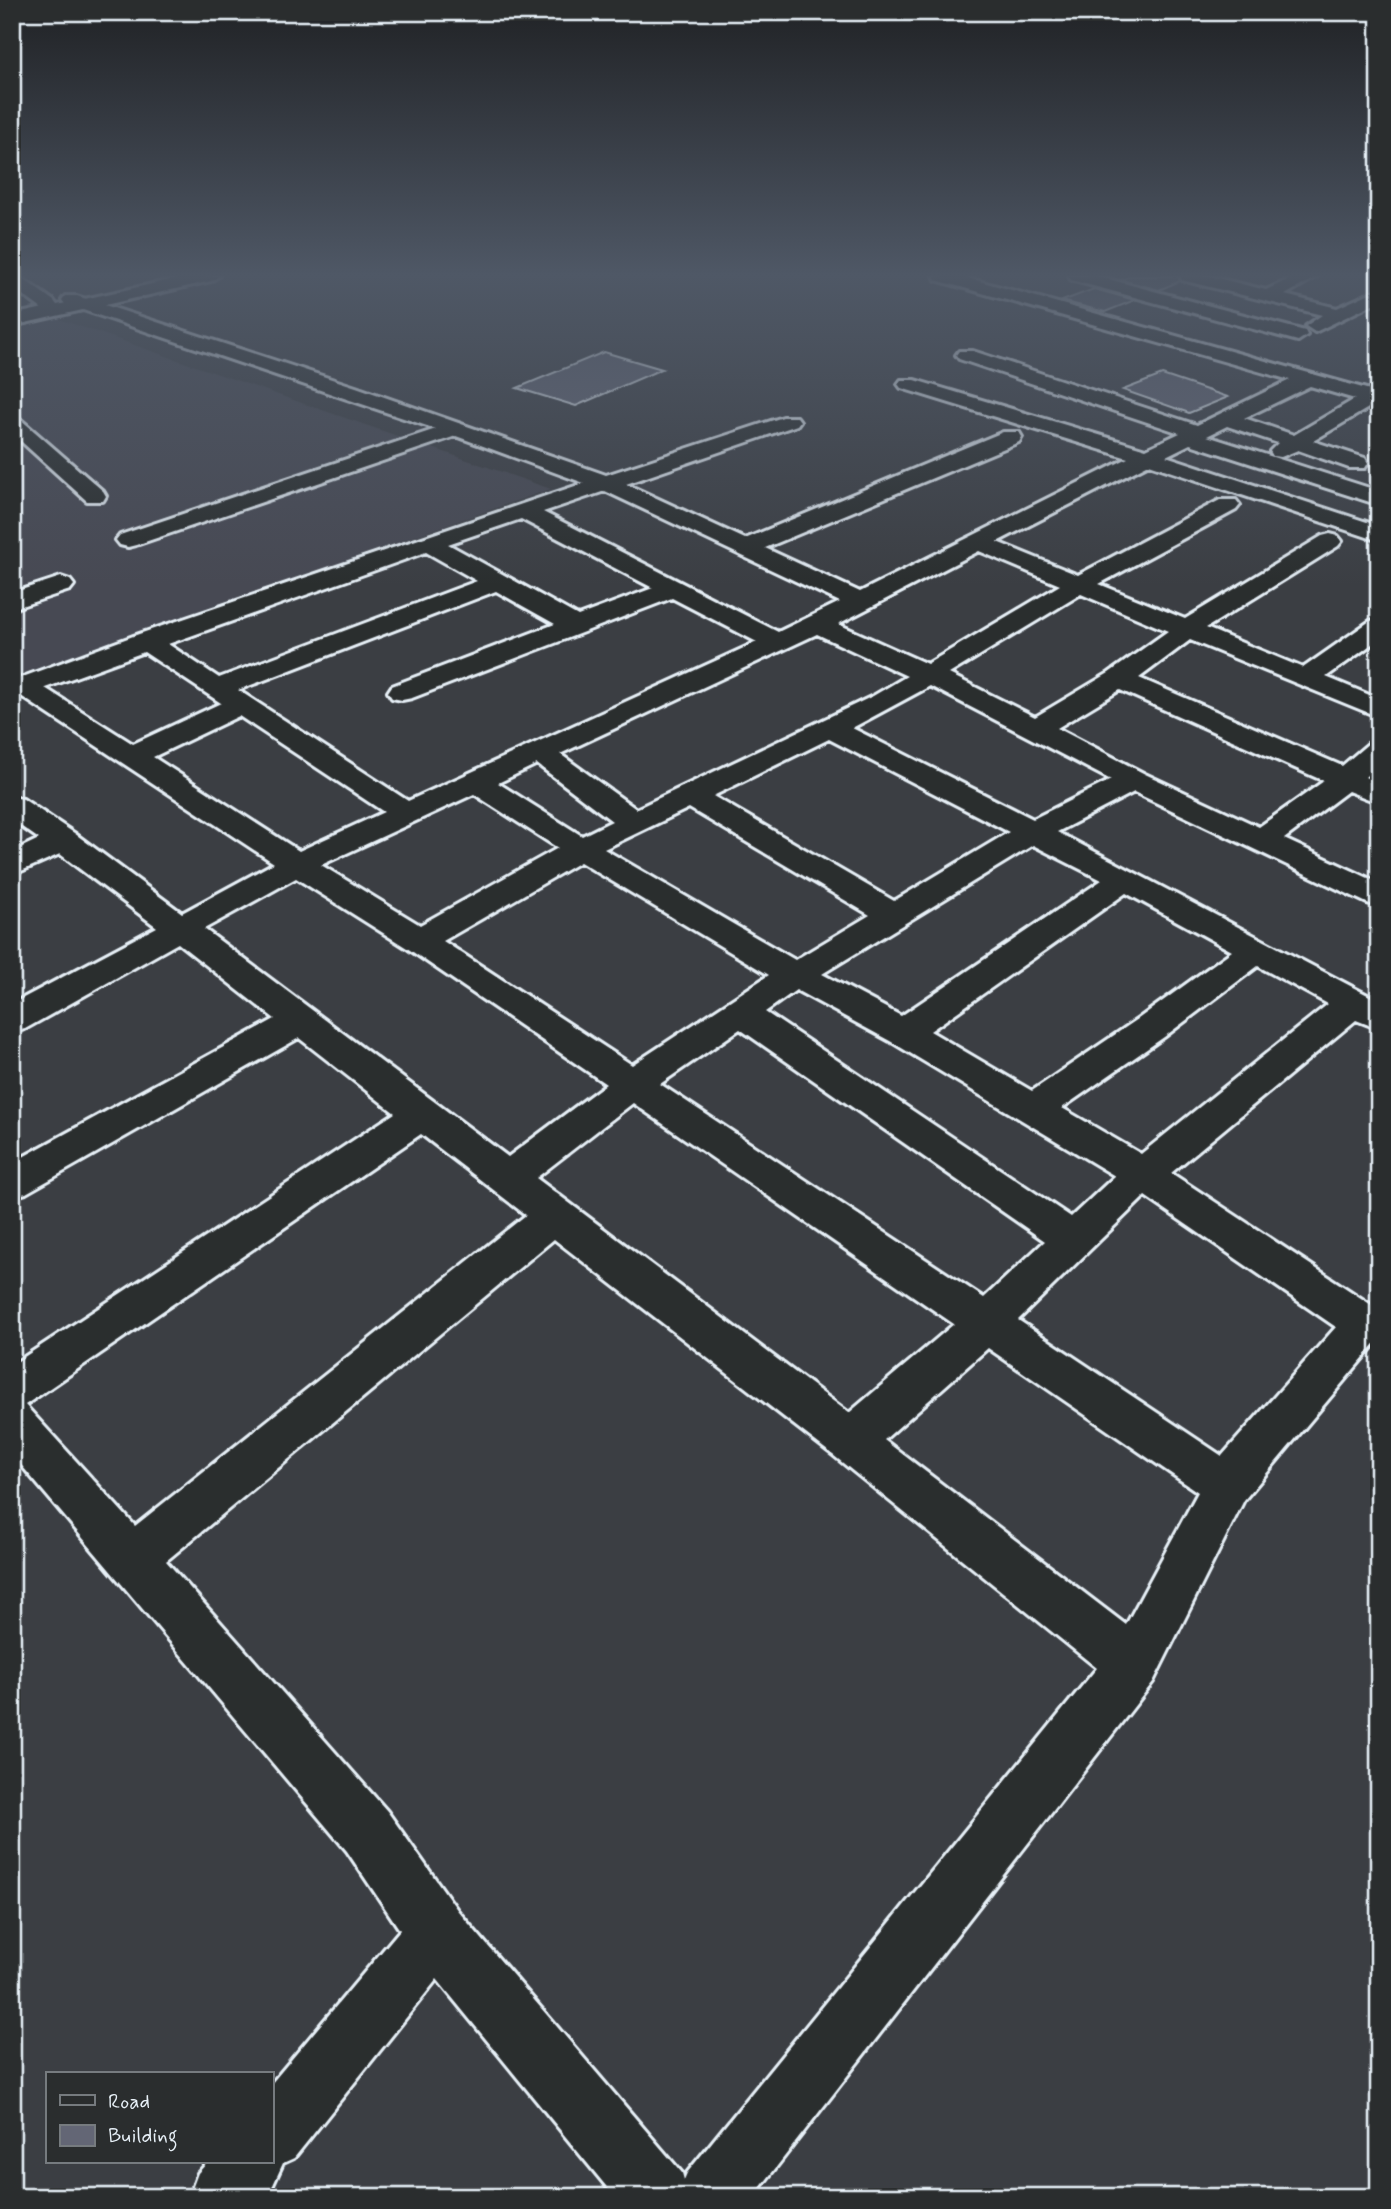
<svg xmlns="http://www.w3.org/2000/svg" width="1391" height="2209" font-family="Mynerve,sans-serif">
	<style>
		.built { fill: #474a52 }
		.building { fill: #636675; stroke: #e8f1f8; stroke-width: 2 }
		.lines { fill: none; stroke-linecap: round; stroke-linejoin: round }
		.minor-casing { stroke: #e8f1f8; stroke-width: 6 }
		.major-casing { stroke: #e8f1f8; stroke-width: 6 }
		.minor { fill: #2a2d2e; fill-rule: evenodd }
		.major { fill: #2a2d2e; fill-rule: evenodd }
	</style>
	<rect width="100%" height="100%" fill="#3b3e43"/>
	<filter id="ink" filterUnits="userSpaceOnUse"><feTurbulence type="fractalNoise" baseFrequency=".0143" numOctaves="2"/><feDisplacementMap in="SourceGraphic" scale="14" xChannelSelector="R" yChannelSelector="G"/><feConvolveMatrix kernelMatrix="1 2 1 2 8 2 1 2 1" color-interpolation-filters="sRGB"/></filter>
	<g filter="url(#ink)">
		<polygon class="built" points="56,318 551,489 12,677 12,328"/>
		<g class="building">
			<polygon points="1130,276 1178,276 1180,281 1159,290 1121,280"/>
			<polygon points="1094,289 1135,300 1105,312 1062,301"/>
			<polygon points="604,352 662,369 576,406 517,388"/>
			<polygon points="1162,375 1228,397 1189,413 1123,390"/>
		</g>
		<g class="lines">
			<defs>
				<g id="minor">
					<polygon points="12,276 19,276 54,301 57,305 54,309 42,309 12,287"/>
					<path d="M934,276H961L1370,390L1379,387V405L1375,404L1313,441L1365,458L1368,463L1365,468H1349L1298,450L1281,457L1273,456L1270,451L1278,443L1227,426L1207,436L1379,491V505L1190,444L1166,456L1379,526V541L1149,464L997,542L1078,575L1220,500H1236L1240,505L1236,510L1099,584L1185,619L1322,536L1330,534L1338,536L1342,541L1338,546L1206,628L1303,668L1370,621L1379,619V639L1326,677L1379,699V717L1190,640L1139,678L1342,766L1369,743L1379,740V765L1365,777L1379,783V803L1348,791L1284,839L1379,883V906L1367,903L1134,792L1057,832L1379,1001V1029L1356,1020L1171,1173L1379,1310V1339L1244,1500L1153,1682L753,2197H615L437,1979L294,2158L283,2163L273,2185L264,2197H189L198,2173L208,2162H271V2084L400,1930L347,1851L12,1454V1365L395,1113L299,1038L26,1193L12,1197V1163L275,1019L178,943L25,1029L12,1032V1004L157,927L60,854L12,875V852L39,839L12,820V797L23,799L74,833L182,913L274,863L21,696L12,698V681L136,635L584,483L456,436L136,545L128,547L120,545L116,540L120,535L436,429L65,304L62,300L65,296H77L356,387L606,475L783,417H797L800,421L797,425L626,484L745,539L1003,432H1019L1022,437L1019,442L765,548L860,592L1128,458L901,388L898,384L901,380H915L1146,449L1180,433L959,359L956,355L959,351H973L1197,425L1290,380L936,280ZM1310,386L1355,399L1294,435L1244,418ZM605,491L840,602L778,632L543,512ZM521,519L653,588L578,616L448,544ZM979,551L1060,585L927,664L838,624ZM426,552L477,581L219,678L168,644ZM496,591L555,624L392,686L388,692L392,698L402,700L412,698L672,598L757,642L408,801L238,690ZM1081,594L1168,631L1109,673L1035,717L949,674ZM817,634L907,676L873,696L636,809L560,754ZM144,652L221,703L133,744L45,688ZM930,686L1111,780L1033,819L852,728ZM1120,690L1324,781L1259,827L1145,774L1057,728ZM239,716L384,812L299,851L153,757ZM829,739L1009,832L894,901L713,796ZM537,764L612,821L582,836L498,783ZM474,794L558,848L420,925L321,865ZM689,808L870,915L795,960L604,849ZM1033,845L1102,880L901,1016L822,974ZM580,862L769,975L632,1065L443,941ZM296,878L407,948L606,1084L508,1157L204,929ZM1126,893L1232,951L1138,1019L1032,1091L930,1031ZM1258,966L1328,1004L1141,1154L1062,1108L1164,1037ZM796,990L890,1041L1115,1176L1071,1217L765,1012ZM740,1029L1045,1241L984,1298L660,1084ZM633,1103L954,1324L849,1413L536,1178ZM421,1134L526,1215L135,1526L25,1405ZM1145,1196L1336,1327L1222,1456L1018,1320ZM554,1239L833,1455L1097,1668L687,2173L684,2180L682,2173L458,1911L387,1811L166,1561ZM988,1348L1198,1492L1126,1625L884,1440Z"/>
					<polygon points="1069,276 1097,276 1305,331 1307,335 1298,341 1071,280"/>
					<polygon points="1180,276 1209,276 1266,290 1296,276 1318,276 1285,295 1337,308 1379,289 1379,301 1315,332 1306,326 1322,315 1182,280"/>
					<polygon points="12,416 19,418 103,491 106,496 103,501 87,501 12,433"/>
					<polygon points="61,577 70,580 74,585 70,590 12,609 12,593"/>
				</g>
				<polygon id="major" points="188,276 219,276 211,281 12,326 12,315"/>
			</defs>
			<use href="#minor" class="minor-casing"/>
			<use href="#major" class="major-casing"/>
			<use href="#minor" class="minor"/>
			<use href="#major" class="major"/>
		</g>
	</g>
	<linearGradient id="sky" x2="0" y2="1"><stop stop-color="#202225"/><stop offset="0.47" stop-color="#4f5866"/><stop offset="1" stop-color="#4f5866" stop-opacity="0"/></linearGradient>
	<rect width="1391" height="585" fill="url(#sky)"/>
	<rect width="1391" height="2209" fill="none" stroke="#2a2d2e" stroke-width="42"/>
	<rect x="21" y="21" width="1349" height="2167" fill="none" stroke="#e8f1f8" stroke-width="2.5" filter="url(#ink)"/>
	<rect x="46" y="2072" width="228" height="91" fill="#2a2d2e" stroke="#767b7f" stroke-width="2"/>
	<rect x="60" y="2095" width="35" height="10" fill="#2a2d2e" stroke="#767b7f" stroke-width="2"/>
	<text x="108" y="2108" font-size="21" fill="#e8f1f8">Road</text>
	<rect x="60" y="2125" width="35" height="21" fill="#636675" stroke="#767b7f" stroke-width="2"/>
	<text x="108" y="2142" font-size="21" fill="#e8f1f8">Building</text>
</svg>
